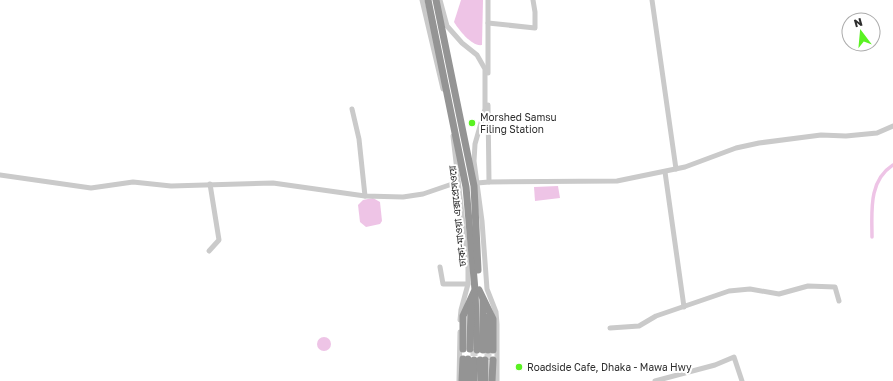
<svg xmlns="http://www.w3.org/2000/svg" width="893" height="381" font-family="'Golos Text','Noto Sans Bengali',sans-serif">
	<style>
		.water { fill: #eec4e6 }
		.lines { fill: none; stroke-linecap: round; stroke-linejoin: round }
		.canal { stroke: #eec4e6; stroke-width: 3.5 }
		.highway-tunnel { stroke: #d5d5d5; stroke-width: 7; stroke-dasharray: 7 3.5; stroke-linecap: butt }
		.minor { stroke: #cacaca; stroke-width: 5 }
		.highway { stroke: #949494; stroke-width: 7 }
		.poi-dot { fill: #5af222; stroke: #fff; stroke-width: 1.5 }
		.labels { text-anchor: middle; stroke-width: 4; stroke-linejoin: round; paint-order: stroke }
		.poi-label { font-size: 10px; fill: #2d2d2d; stroke: #fff; text-anchor: start }
		.street-label { font-size: 10px; fill: #2d2d2d; stroke: #fff }
	</style>
	<rect width="100%" height="100%" fill="#fff"/>
	<g class="water">
		<path d="M461,0H483L482,45C472,47 459,30 454,22Z"/>
		<polygon points="558,186 560,198 535,201 534,187"/>
		<polygon points="373,198 380,202 382,221 380,224 366,227 360,222 358,205 363,200"/>
		<circle cx="324" cy="344" r="7"/>
	</g>
	<g class="lines">
		<path class="canal" d="M872,237C872,212 868,181 893,165"/>
		<g class="highway-tunnel">
			<polyline points="474,349 474,360"/>
			<polyline points="488,360 488,350"/>
		</g>
		<g class="minor">
			<polyline points="422,0 443,89"/>
			<polyline points="440,0 447,26 462,43 477,55 485,69 485,109 475,144 474,161 482,221 487,289 496,312 497,324 497,381"/>
			<polyline points="652,0 676,169"/>
			<polyline points="488,23 535,28 535,12 533,0"/>
			<polyline points="488,73 488,0"/>
			<polyline points="352,109 359,139 365,196"/>
			<polyline points="453,136 468,267 468,284 461,310 460,320"/>
			<polyline points="665,172 684,307"/>
			<polyline points="0,175 91,188 133,182 171,186 273,183 365,196 403,197 423,194 458,182"/>
			<polyline points="489,182 617,181 685,167 736,148 759,143 821,135 846,136 877,133 893,126"/>
			<polyline points="477,183 489,182 488,105"/>
			<polyline points="209,251 219,240 210,184"/>
			<polyline points="440,267 443,284 468,284"/>
			<polyline points="610,328 639,326 656,316 729,291 750,289 779,294 808,286 835,287 839,301"/>
			<polyline points="459,381 460,332"/>
			<polyline points="655,381 715,365 734,357 742,381"/>
		</g>
		<g class="highway">
			<polyline points="428,0 466,187 475,290 477,350"/>
			<polyline points="436,0 474,186 478,270"/>
			<polyline points="479,290 493,319 493,350"/>
			<polyline points="483,300 483,350"/>
			<polyline points="463,349 463,316 474,292"/>
			<polyline points="470,349 471,306"/>
			<polyline points="488,350 488,317"/>
			<polyline points="474,360 474,381"/>
			<polyline points="480,360 481,381"/>
			<polyline points="462,381 463,359"/>
			<polyline points="468,381 468,359"/>
			<polyline points="485,381 485,360"/>
			<polyline points="492,381 493,360"/>
		</g>
	</g>
	<g class="poi-dot">
		<circle cx="472" cy="123" r="4"/>
		<circle cx="519" cy="367" r="4"/>
	</g>
	<g class="labels">
		<g class="poi-label">
			<text x="480" y="121">Morshed Samsu<tspan x="480" dy="12">Filing Station</tspan></text>
			<text x="527" y="371">Roadside Cafe, Dhaka - Mawa Hwy</text>
		</g>
		<g class="street-label">
			<text transform="translate(457 216) rotate(-96)" y="4">ঢাকা-মাওয়া এক্সপ্রেসওয়ে</text>
		</g>
	</g>
	<g transform="translate(861 32) rotate(344)"><circle r="19" fill="#ffffff" stroke="#ababab"/>
	<path d="M0-3L7 15L0 10L-7 15Z" fill="#5af222"/>
	<text y="-6" font-size="11" font-weight="bold" text-anchor="middle" fill="#2d2d2d">N</text>
	</g>
</svg>
